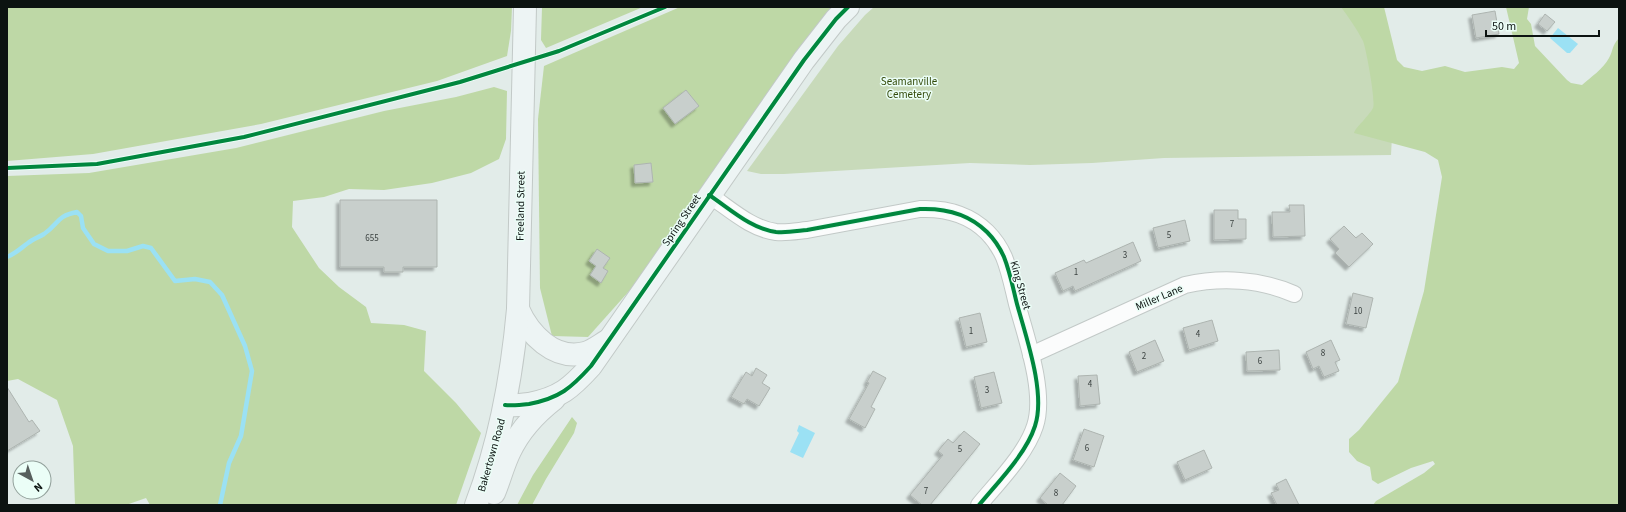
<svg xmlns="http://www.w3.org/2000/svg" width="1626" height="512" font-family="'Source Sans 3',sans-serif">
	<style>
		.green { fill: #c8daba }
		.forest { fill: #bed8a6 }
		.water { fill: #9be1f4 }
		.lines { fill: none; stroke-linecap: round; stroke-linejoin: round }
		.stream { stroke: #9be1f4; stroke-width: 4.5 }
		.building { fill: #c8cfcc; stroke: #adb4b0; filter: url(#shadow) }
		.street-casing { stroke: #c2c9c7; stroke-width: 18 }
		.secondary-casing { stroke: #c2c9c7; stroke-width: 24 }
		.street { stroke: #fbfcfc; stroke-width: 16 }
		.secondary { stroke: #edf4f4; stroke-width: 22 }
		.cycleway-casing { stroke: #ebfef7; stroke-width: 6 }
		.cycleway { stroke: #00873e; stroke-width: 4 }
		.labels { text-anchor: middle; stroke-width: 3; stroke-linejoin: round; paint-order: stroke }
		.number-label { font-size: 9px; fill: #3b4240 }
		.park-label { font-size: 11px; fill: #344b0a; stroke: #ebfef7 }
		.street-label { font-size: 11px; fill: #0c1311; stroke: #ebfef7 }
	</style>
	<defs>
		<filter id="shadow"><feDropShadow dx="-3.5" dy="3.5" stdDeviation="1" flood-color="#0004"/></filter>
	</defs>
	<rect width="100%" height="100%" fill="#e2ece9"/>
	<polygon class="green" points="874,7 1375,7 1394,100 1391,155 1164,158 1092,163 1030,165 970,163 784,174 761,174 747,171 838,46 865,15"/>
	<g class="forest">
		<polygon points="7,7 512,7 511,31 507,56 437,81 261,124 93,154 7,161"/>
		<polygon points="542,7 643,7 546,48 541,40"/>
		<polygon points="680,7 841,7 647,271 588,337 552,336 540,288 538,119 544,66"/>
		<path d="M1341,7H1384L1397,60L1404,67L1422,71L1445,66L1465,72L1502,67L1514,69L1519,63L1506,7H1529L1527,19L1531,24L1535,46L1567,80L1571,83L1582,85C1591,77 1603,69 1609,58C1614,49 1611,47 1619,38V505H1373L1376,501L1424,473L1435,464L1433,461L1411,468L1378,484L1372,480L1370,467L1357,461L1349,452V439L1359,430L1398,382L1424,291L1442,177L1438,160L1425,152L1354,133C1355,128 1369,116 1373,108C1376,102 1366,48 1363,41C1357,29 1349,18 1341,7Z"/>
		<polygon points="494,87 507,91 506,139 499,159 471,173 432,183 384,190 349,189 324,197 293,201 292,227 319,268 339,287 366,307 371,323 404,325 426,331 424,371 456,403 481,433 456,505 150,505 146,498 126,505 75,505 73,446 57,400 18,379 7,381 7,176 89,173 236,148 384,111 456,97"/>
		<polygon points="572,417 577,423 574,433 546,479 532,505 517,505 533,475"/>
	</g>
	<g class="water">
		<polygon points="1558,28 1578,44 1570,53 1567,53 1550,38"/>
		<polygon points="799,425 815,433 803,458 790,452 799,433 797,431"/>
	</g>
	<g class="lines">
		<path class="stream" d="M7,257C15,254 21,248 28,243C33,239 39,237 44,234C59,224 56,216 77,212L81,216L83,228L94,244L108,251H127L143,246L151,248L175,281L195,279L210,282L222,295L245,346L252,371L241,436L229,463L220,505"/>
	</g>
	<g class="building">
		<polygon points="1495,11 1499,34 1476,38 1472,15"/>
		<polygon points="1545,14 1555,22 1547,31 1538,24"/>
		<polygon points="686,90 699,106 675,124 663,108"/>
		<polygon points="651,163 653,182 635,183 634,165"/>
		<polygon points="340,200 437,200 437,267 403,267 403,272 384,272 384,267 340,267"/>
		<polygon points="1289,205 1304,205 1305,236 1273,237 1272,212 1290,212"/>
		<polygon points="1214,210 1238,210 1238,219 1246,219 1246,239 1214,240"/>
		<polygon points="1185,220 1190,241 1158,248 1153,228"/>
		<polygon points="1344,226 1356,238 1362,233 1373,244 1349,267 1335,253 1339,249 1330,239"/>
		<polygon points="1133,242 1141,261 1075,291 1073,286 1063,291 1055,273 1084,260 1086,263"/>
		<polygon points="597,249 610,258 603,268 608,271 601,283 590,275 596,266 589,261"/>
		<polygon points="1353,293 1373,298 1366,328 1346,324"/>
		<polygon points="980,313 987,342 966,347 959,318"/>
		<polygon points="1212,320 1218,341 1189,350 1183,328"/>
		<polygon points="1155,340 1164,361 1137,372 1129,352"/>
		<polygon points="1331,340 1340,360 1335,362 1339,371 1324,377 1319,366 1313,369 1306,352"/>
		<polygon points="1279,350 1280,370 1247,371 1246,352"/>
		<polygon points="756,368 767,375 762,383 770,388 759,406 747,399 744,404 731,397 746,372 752,376"/>
		<polygon points="873,371 886,378 871,407 875,409 865,428 849,419 869,383 867,382"/>
		<polygon points="994,372 1002,403 981,408 974,377"/>
		<polygon points="1097,375 1100,404 1080,406 1078,376"/>
		<polygon points="7,387 29,422 32,420 40,431 7,451"/>
		<polygon points="1084,429 1104,436 1094,467 1073,460"/>
		<polygon points="964,431 980,444 930,505 922,505 910,495 943,455 938,451 948,439 953,443"/>
		<polygon points="1204,450 1212,468 1185,480 1177,462"/>
		<polygon points="1060,473 1076,486 1062,505 1048,505 1040,498"/>
		<polygon points="1286,479 1299,505 1277,505 1271,493 1279,490 1276,484"/>
	</g>
	<g class="lines">
		<defs>
			<g id="street">
				<path d="M709,195C729,208 751,229 776,232C787,233 797,231 807,230L920,209C945,208 969,214 987,232C994,239 1000,248 1004,257C1010,272 1013,288 1017,304C1026,337 1046,393 1035,426C1026,454 998,482 979,505"/>
				<path d="M1031,355L1185,285C1221,277 1260,279 1294,294"/>
			</g>
			<g id="secondary">
				<path d="M518,309C529,334 554,361 585,353C593,351 600,345 607,341"/>
				<path d="M505,405C513,406 521,405 529,404C560,398 571,388 591,366L804,60L836,19L848,7"/>
				<path d="M494,493C500,479 503,465 510,451C520,430 536,413 554,399"/>
				<path d="M476,505C500,442 512,376 518,309L525,7"/>
			</g>
		</defs>
		<use href="#street" class="street-casing"/>
		<use href="#secondary" class="secondary-casing"/>
		<use href="#street" class="street"/>
		<use href="#secondary" class="secondary"/>
		<defs>
			<g id="cycleway">
				<polyline points="7,168 97,164 244,137 460,82 559,51 665,7"/>
				<path d="M709,195C729,208 751,229 776,232C787,233 797,231 807,230L920,209C945,208 969,214 987,232C994,239 1000,248 1004,257C1010,272 1013,288 1017,304C1026,337 1046,393 1035,426C1026,454 998,482 979,505"/>
				<path d="M505,405C513,406 521,405 529,404C560,398 571,388 591,366L804,60L836,19L848,7"/>
			</g>
		</defs>
		<use href="#cycleway" class="cycleway-casing"/>
		<use href="#cycleway" class="cycleway"/>
	</g>
	<g class="labels">
		<g class="number-label">
			<text x="1232" y="227">7</text>
			<text x="1169" y="238">5</text>
			<text x="372" y="241">655</text>
			<text x="1125" y="258">3</text>
			<text x="1076" y="275">1</text>
			<text x="1358" y="314">10</text>
			<text x="971" y="334">1</text>
			<text x="1198" y="337">4</text>
			<text x="1323" y="356">8</text>
			<text x="1144" y="359">2</text>
			<text x="1260" y="364">6</text>
			<text x="1090" y="387">4</text>
			<text x="987" y="393">3</text>
			<text x="1087" y="451">6</text>
			<text x="960" y="452">5</text>
			<text x="926" y="494">7</text>
			<text x="1056" y="496">8</text>
		</g>
		<g class="park-label">
			<text x="909" y="85">Seamanville<tspan x="909" dy="13">Cemetery</tspan></text>
		</g>
		<g class="street-label">
			<text transform="translate(520 206) rotate(-89)" y="4">Freeland Street</text>
			<text transform="translate(681 220) rotate(-56)" y="4">Spring Street</text>
			<text transform="translate(1021 285) rotate(74)" y="4">King Street</text>
			<text transform="translate(1159 297) rotate(-23)" y="4">Miller Lane</text>
			<text transform="translate(491 455) rotate(-74)" y="4">Bakertown Road</text>
		</g>
	</g>
	<rect width="1626" height="512" fill="none" stroke="#0c1311" stroke-width="16"/>
	<g transform="translate(32 480) rotate(140)"><circle r="19" fill="#ebfef7" stroke="#92a09b"/>
	<path d="M0-3L7 15L0 10L-7 15Z" fill="#575f5d"/>
	<text y="-6" font-size="11" font-weight="bold" text-anchor="middle" fill="#0c1311">N</text>
	</g>
	<path d="M1486 30v6h113v-6" fill="none" stroke="#0c1311" stroke-width="2"/>
	<text x="1492" y="30" font-size="12" fill="#0c1311" stroke="#ebfef7" stroke-width="3" paint-order="stroke">50 m</text>
</svg>
